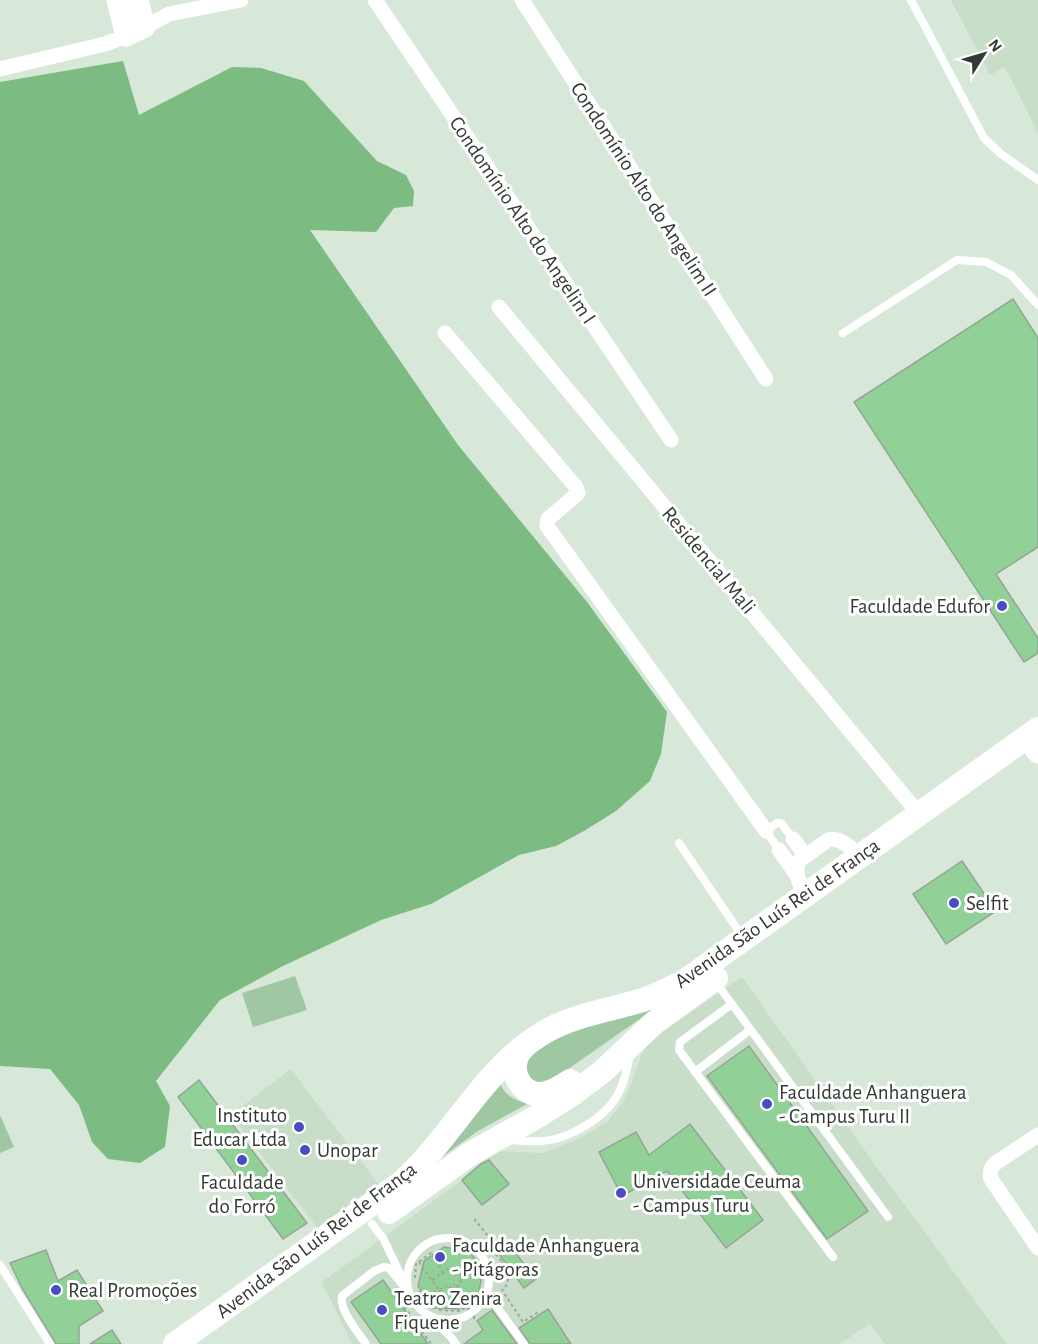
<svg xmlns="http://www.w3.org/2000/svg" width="1038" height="1344" font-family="'Alegreya Sans',sans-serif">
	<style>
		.built { fill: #c8dec9 }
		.green { fill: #9fc8a2 }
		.forest { fill: #7cbb82 }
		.building { fill: #91d096; stroke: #95a596; stroke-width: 1.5 }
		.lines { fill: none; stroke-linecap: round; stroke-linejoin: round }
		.path { stroke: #9aa79b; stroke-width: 2; stroke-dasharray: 3 3; stroke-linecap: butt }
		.lane { stroke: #fff; stroke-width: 8 }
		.street { stroke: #fff; stroke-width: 15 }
		.secondary { stroke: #fff; stroke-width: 21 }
		.primary { stroke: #fff; stroke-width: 24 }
		.poi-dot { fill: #484dc2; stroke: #fff; stroke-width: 2 }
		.labels { text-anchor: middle; stroke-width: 6; stroke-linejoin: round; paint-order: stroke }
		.street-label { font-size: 21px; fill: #333a34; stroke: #fff }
		.poi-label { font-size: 21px; fill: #333a34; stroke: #fff; text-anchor: start }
	</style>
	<rect width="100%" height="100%" fill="#d7e8d8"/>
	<g class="built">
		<polygon points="951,0 1038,0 1038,133 1005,67 990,75"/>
		<polygon points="742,977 878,1169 1007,1344 885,1344 870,1324 839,1344 352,1344 322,1282 462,1180 497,1151 543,1153 580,1138 608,1121 623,1102 632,1082 642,1053 653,1038"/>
		<polygon points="291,1069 379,1185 319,1230 231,1115"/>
	</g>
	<g class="green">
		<polygon points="295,976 307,1010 253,1027 242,993"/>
		<polygon points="654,1009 551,1081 543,1084 529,1080 522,1064 532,1051 591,1022"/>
		<path d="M498,1078C504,1095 510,1098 527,1104L478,1131L424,1170Z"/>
		<polygon points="0,1115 14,1147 0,1153"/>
	</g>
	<polygon class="forest" points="123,61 139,115 232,67 261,68 304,81 377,161 406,175 414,191 413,206 394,208 376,232 310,230 458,445 587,602 667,712 661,754 650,781 616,811 584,831 556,846 519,855 431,904 381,920 281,967 220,1000 156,1081 170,1106 165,1147 140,1163 108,1159 92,1142 79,1105 50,1069 0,1066 0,82"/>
	<g class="building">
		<polygon points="1013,299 1038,338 1038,547 996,574 1038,638 1038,653 1024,662 854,402"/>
		<polygon points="962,861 996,911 946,944 913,894"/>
		<polygon points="749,1046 868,1211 827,1239 707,1076"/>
		<polygon points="199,1080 307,1223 283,1239 178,1097"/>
		<polygon points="690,1124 763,1220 726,1248 667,1171 622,1196 599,1152 636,1132 649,1155"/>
		<polygon points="489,1160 509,1184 482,1205 462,1180 481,1164"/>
		<polygon points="509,1245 536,1279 524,1288 498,1253"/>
		<polygon points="444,1247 469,1251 483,1270 474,1318 465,1305 459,1309 433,1308 418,1286 424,1261"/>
		<polygon points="46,1250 58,1281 77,1270 103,1311 79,1326 79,1344 56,1344 23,1290 10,1263"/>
		<polygon points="383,1280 406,1312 428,1344 381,1344 351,1302"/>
		<polygon points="548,1309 571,1344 530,1344 519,1328"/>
		<polygon points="492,1310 517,1344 464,1344 483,1330 477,1321"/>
		<polygon points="112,1330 121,1344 90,1344"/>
	</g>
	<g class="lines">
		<g class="path">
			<polyline points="476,1219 475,1220 493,1242 497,1256 502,1262 503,1260"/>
			<polyline points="419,1262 438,1289 424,1298"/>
			<path d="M502,1262C508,1271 512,1282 502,1290L523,1322L537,1313L539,1315"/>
			<polyline points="462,1270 459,1272 462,1277 460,1283 456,1288 466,1299 468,1298"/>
			<polyline points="444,1274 443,1272 449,1268 457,1269 459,1272"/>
			<polyline points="415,1278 416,1264 431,1253 438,1264 440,1263"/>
			<polyline points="432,1280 443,1272 438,1264"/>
			<polyline points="440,1290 446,1286 448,1289 455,1284"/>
			<polyline points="419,1291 429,1306"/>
			<polyline points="439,1291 443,1296 455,1288"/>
			<polyline points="401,1302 431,1344"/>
			<polyline points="439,1310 461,1311 471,1303"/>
		</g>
		<g class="lane">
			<polyline points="911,0 984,138 1001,154 1038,180"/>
			<polyline points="843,333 957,260 986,262 1011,275 1038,305"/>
			<polyline points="679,843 742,936"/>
			<polyline points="779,850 766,831 777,823 781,823 793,839"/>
			<polyline points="715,981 888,1217"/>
			<polyline points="732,1004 680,1042 679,1050 833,1257"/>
			<polyline points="695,1072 750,1030"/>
			<path d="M510,1140C521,1141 532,1142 543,1141C570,1139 607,1117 619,1092C625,1081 627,1068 630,1056"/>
			<polyline points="372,1224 383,1238 404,1282"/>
			<circle cx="448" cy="1279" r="41"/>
			<polyline points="0,1265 50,1344"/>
			<polyline points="486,1292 524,1344"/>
			<polyline points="430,1317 450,1336 456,1344"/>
			<path d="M366,1344C358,1332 339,1310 342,1296L374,1271L384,1267L389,1268L409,1293"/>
		</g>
		<g class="street">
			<polyline points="375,0 671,440"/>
			<polyline points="522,0 766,379"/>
			<polyline points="145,27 169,14 241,0"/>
			<polyline points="0,69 105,44 126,36"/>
			<polyline points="499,307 919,814"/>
			<polyline points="445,333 576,487 578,493 576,495 548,519 547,526 766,831"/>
			<polyline points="793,839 806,856"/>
			<polyline points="779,850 798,877"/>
			<path d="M804,896C800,884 793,871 800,860L828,840C840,836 851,849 860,855"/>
			<path d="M1038,1135L997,1162C991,1167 989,1171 991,1179L1038,1248"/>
		</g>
		<g class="secondary">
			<polyline points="117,0 126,36 145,27 138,0"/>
			<polyline points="1035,750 1038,753"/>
		</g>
		<g class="primary">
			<path d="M523,1048C520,1051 517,1055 516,1060C511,1076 523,1094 540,1094C551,1094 561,1087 570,1081"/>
			<polyline points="389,1212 470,1154 536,1117 574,1093 603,1071 654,1023 716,978"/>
			<path d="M175,1344L401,1183C408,1176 415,1170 421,1163C461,1120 491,1064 543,1033C573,1015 610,1010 643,1000C657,995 671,988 685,981L1038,729"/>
		</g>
	</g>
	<g class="poi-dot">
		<circle cx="1002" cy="606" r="6"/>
		<circle cx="954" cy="903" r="6"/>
		<circle cx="767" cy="1104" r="6"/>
		<circle cx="299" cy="1127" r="6"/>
		<circle cx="305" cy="1150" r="6"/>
		<circle cx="242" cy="1160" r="6"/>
		<circle cx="621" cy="1193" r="6"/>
		<circle cx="440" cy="1257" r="6"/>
		<circle cx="56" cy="1290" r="6"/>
		<circle cx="382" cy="1310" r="6"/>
	</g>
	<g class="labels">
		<g class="street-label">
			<text transform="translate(644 189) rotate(57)" y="7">Condomínio Alto do Angelim II</text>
			<text transform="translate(523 220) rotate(56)" y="7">Condomínio Alto do Angelim I</text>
			<text transform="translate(709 560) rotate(50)" y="7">Residencial Mali</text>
			<text transform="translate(777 913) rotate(-35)" y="7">Avenida São Luís Rei de França</text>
			<text transform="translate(316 1240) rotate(-37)" y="7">Avenida São Luís Rei de França</text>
		</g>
		<g class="poi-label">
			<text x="990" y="613" text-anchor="end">Faculdade Edufor</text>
			<text x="966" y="910">Selfit</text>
			<text x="779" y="1099">Faculdade Anhanguera<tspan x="779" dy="24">- Campus Turu II</tspan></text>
			<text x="287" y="1122" text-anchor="end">Instituto<tspan x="287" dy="24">Educar Ltda</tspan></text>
			<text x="317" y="1157">Unopar</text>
			<text x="633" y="1188">Universidade Ceuma<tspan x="633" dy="24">- Campus Turu</tspan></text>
			<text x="242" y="1189" text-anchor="middle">Faculdade<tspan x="242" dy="24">do Forró</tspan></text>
			<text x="452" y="1252">Faculdade Anhanguera<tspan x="452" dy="24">- Pitágoras</tspan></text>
			<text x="68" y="1297">Real Promoções</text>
			<text x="394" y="1305">Teatro Zenira<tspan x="394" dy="24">Fiquene</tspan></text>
		</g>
	</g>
	<g transform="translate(984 54) rotate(53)" stroke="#ffffff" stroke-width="4.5" paint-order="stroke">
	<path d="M0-4.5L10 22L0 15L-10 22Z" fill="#333a34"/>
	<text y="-9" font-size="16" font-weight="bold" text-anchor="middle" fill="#333a34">N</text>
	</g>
</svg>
